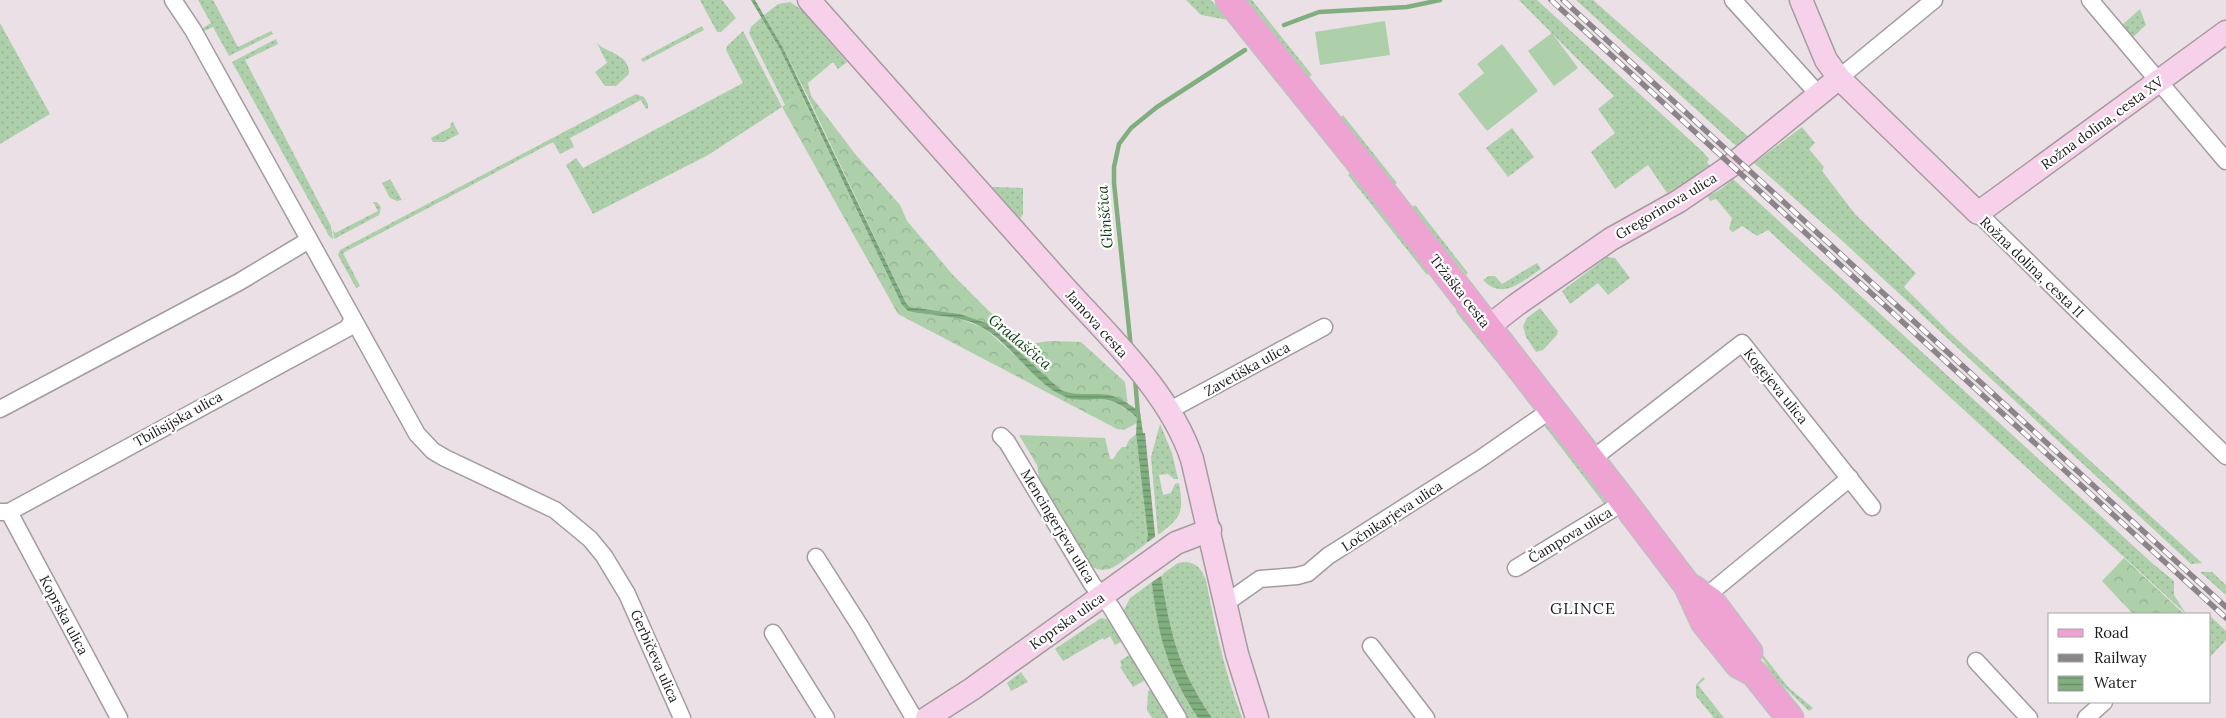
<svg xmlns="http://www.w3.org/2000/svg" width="2226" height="718" font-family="Lora,serif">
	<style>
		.grass { fill: url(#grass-dots) }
		.forest { fill: url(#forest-crowns) }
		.garden { fill: #add0ab }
		.water { fill: url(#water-rules) }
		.pier { fill: #eae0e5 }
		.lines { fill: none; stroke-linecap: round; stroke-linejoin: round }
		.stream { stroke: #80ae7f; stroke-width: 4.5 }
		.street-casing { stroke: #a49ba0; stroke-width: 19 }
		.secondary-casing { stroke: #a49ba0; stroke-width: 25 }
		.primary-casing { stroke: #c0bfc0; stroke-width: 29 }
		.street { stroke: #fff; stroke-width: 16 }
		.secondary { stroke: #f7d1e9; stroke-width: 22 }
		.primary { stroke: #efa3d3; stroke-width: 26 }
		.rail-casing { stroke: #8b8488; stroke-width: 5.5 }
		.rail { stroke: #fff; stroke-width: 4; stroke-dasharray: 11; stroke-linecap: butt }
		.labels { text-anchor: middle; stroke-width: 4.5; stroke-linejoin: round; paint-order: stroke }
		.street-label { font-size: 14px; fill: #1e1b1d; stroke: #fff }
		.water-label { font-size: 15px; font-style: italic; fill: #093c0d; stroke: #fff }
		.quarter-label { font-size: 16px; letter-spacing: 1px; fill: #1e1b1d; stroke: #fff }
	</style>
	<defs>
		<pattern id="grass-dots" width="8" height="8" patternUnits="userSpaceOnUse" patternTransform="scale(1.25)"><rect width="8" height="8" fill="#add0ab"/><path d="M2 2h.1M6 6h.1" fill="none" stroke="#94b293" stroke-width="1.8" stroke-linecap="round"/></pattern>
		<pattern id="forest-crowns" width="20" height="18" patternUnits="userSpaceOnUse" patternTransform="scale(1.25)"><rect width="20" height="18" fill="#add0ab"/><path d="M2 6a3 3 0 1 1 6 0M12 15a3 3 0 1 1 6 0" fill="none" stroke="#94b293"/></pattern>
		<pattern id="water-rules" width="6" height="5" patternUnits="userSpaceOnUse" patternTransform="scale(1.25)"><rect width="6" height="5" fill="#80ae7f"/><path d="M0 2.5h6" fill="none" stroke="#688d67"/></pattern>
	</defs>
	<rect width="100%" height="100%" fill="#eae0e5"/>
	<g class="grass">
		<polygon points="198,0 213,0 238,47 271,31 273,34 229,56 213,27 202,32 200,30 211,23"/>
		<polygon points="700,0 722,0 736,18 721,32 717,32"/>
		<polygon points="1186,0 1211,0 1228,20 1201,15"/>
		<polygon points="1247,0 1252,0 1312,75 1309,77"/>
		<polygon points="1519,0 1537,0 1703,152 1709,159 1707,163 1714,169 1667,193 1648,165 1615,189 1591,152 1615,133 1598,109 1614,96"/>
		<polygon points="1576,0 1593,0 1752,140 1743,149 1734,144"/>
		<polygon points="790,2 802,10 847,62 838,69 833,62 808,83 811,96 807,95 783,48 764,15 778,4"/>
		<polygon points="2140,9 2146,25 2132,38 2121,26"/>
		<polygon points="762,17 780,49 802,96 797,96 785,105 749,33 751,27"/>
		<polygon points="0,23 50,114 0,144"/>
		<polygon points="702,26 704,30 643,62 641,59"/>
		<polygon points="743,31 782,107 708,155 593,214 566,165 576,158 583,168 743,83 726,50 727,46"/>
		<polygon points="276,39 278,44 245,60 331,226 333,239 329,236 232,62"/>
		<path d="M597,43C608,54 630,54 629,74L616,86H605L595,72L607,63Z"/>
		<polygon points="636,94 644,97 648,104 648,108 646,109 641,100 570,138 574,147 560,154 553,142 343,253 360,286 356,288 338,255 340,250"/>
		<polygon points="1343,115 1397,183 1394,185 1341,117"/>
		<polygon points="453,122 459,134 444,142 433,142 431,138 451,127 450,124"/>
		<polygon points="1802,127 1815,143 1809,149 1824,167 1822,171 1855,214 1916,273 1904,287 1949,332 2202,563 2191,564 1837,236 1754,163"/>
		<polygon points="1512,128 1534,157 1508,177 1486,148"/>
		<polygon points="1350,173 1429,273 1427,275 1348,175"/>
		<polygon points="390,179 402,200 397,201 390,198 382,183"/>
		<polygon points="1733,179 2152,563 2174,581 2174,595 2186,614 1768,230 1757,236 1742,226 1733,232 1729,229 1732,218 1716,199 1710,201 1708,196 1721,189"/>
		<polygon points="992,187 1023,188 1023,214 1020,219"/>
		<polygon points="373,202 377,202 381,207 379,215 334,239 333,230 335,233 378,211"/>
		<polygon points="1415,205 1468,273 1466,275 1412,207"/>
		<polygon points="1607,257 1615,258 1630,278 1608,295 1598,283 1570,304 1562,291"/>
		<path d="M1537,263L1541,269C1522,281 1503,301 1483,280L1489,276H1495L1502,284Z"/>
		<polygon points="1457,308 1496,359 1495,360 1456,312"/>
		<polygon points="1540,308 1558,331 1557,335 1543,350 1536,352 1526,337 1523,326 1527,318"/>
		<polygon points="1545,422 1608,505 1606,506 1543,424"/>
		<path d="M1160,424L1172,453L1178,479H1174L1168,474L1159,475L1163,495L1171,493L1175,484L1179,483C1184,513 1182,517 1158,535L1151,457Z"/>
		<polygon points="1136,434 1148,537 1147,543 1131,555 1116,454 1122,447 1126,447 1129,440"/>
		<path d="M1187,562C1199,564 1201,570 1206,580C1215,628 1225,673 1242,718H1212C1177,665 1171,636 1161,575L1178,563Z"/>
		<polygon points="2200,572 2212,572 2226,585 2226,595"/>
		<path d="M1152,582C1158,634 1168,674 1198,718H1186L1123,612L1130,598Z"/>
		<polygon points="2210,616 2226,631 2226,640 2210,657"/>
		<polygon points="1101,618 1111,620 1124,640 1115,645 1110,636 1104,640 1103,638 1063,661 1055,649"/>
		<polygon points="1739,624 1788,687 1813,708 1809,711 1777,680"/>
		<polygon points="1132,653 1147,679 1133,687 1120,667 1122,666 1120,661"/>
		<polygon points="1021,672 1028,682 1011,691 1007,683"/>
		<polygon points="1703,677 1705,679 1698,685 1724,718 1714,718 1696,696 1696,685"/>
		<polygon points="1153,689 1170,718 1152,718 1147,710 1148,691"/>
	</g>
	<g class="forest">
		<path d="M807,95L811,96L856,155L900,205L907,221L953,275L990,312L1028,344L1050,341L1081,342L1125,382L1128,405C1104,388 1084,401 1061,390L987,323L960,314L910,307L906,303Z"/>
		<path d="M797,96H802L902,305L908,311L958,318L984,328L1057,393C1073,403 1089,396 1107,400C1118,402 1128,411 1137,418V423L1124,430L1117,429L898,314L782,107Z"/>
		<path d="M1019,435L1105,438L1110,459H1113L1122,447H1126L1129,466L1130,493L1138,549C1124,559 1109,578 1091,566L1039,478L1037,465Z"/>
		<polygon points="2124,558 2184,614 2133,614 2102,581"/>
	</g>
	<g class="garden">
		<polygon points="1385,21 1390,55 1320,65 1315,32"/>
		<polygon points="1552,33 1578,68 1554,86 1528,51"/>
		<polygon points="1502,44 1538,91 1487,131 1458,94 1484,73 1477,64"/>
	</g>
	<path class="water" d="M751,0H755L783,48L906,303L910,307L960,314L987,323L1061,390C1077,397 1092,392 1109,395C1119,397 1132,406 1140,412L1143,433H1145L1159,575H1161C1171,636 1177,665 1212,718H1198C1157,657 1155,610 1147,540L1148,537L1136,434L1137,418C1127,409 1115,399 1100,399C1088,399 1075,402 1063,396C1035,383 1012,346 985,329C962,314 934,317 908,311L902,305L780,49Z"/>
	<polygon class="pier" points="1159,534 1161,572 1164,574 1149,584 1145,544"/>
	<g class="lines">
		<g class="stream">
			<polyline points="1284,25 1319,12 1407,7 1440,0"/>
			<polyline points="1131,348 1114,183 1114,167 1119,144 1131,128 1157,107 1245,50"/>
			<polyline points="1135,378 1138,415"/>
		</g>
		<defs>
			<g id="street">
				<polyline points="173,0 193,30 417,434 433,451 445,458 555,510 590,539 604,556 627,594 682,718"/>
				<polyline points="1733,0 1819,95"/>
				<polyline points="2090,0 2226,161"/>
				<polyline points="1839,78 1934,0"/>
				<polyline points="1978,213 2226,456"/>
				<polyline points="0,409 239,282 309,240"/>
				<polyline points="1170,410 1324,327"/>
				<polyline points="1001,436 1007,442 1092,584 1111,607 1178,718"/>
				<polyline points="1591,460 1742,343 1872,507"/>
				<polyline points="0,512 9,512 348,328 352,320"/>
				<polyline points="9,512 119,718"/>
				<polyline points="816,557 860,626 914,718"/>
				<polyline points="1516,568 1624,502"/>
				<polyline points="1705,597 1850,478"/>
				<polyline points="1226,603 1260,579 1297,576 1308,573 1328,556 1480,459 1552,409"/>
				<polyline points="773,633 826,718"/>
				<polyline points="1371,646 1426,718"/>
				<polyline points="1976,661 2029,718"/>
				<polyline points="2086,718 2104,702"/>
			</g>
			<g id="secondary">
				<path d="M809,0C892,94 976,187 1059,281C1106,334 1169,390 1192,459L1237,654L1257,718"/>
				<polyline points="1801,0 1826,60 1839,78 1978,213 2226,32"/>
				<polyline points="1488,327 1516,305 1611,239 1679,201 1732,165 1839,78"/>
				<polyline points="927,718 972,689 1176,543 1210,530"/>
			</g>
			<g id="primary">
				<polyline points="1229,0 1376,183 1624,502 1687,585 1704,622 1739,665 1754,673 1790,718"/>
				<polyline points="1692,588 1711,601 1749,652"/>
			</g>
		</defs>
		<use href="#street" class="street-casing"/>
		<use href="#secondary" class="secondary-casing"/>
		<use href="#primary" class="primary-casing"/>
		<use href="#street" class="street"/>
		<use href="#secondary" class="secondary"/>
		<use href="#primary" class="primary"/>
		<defs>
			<g id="rail">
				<polyline points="1551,0 2226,618"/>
				<polyline points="1563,0 2226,607"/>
			</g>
		</defs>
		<use href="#rail" class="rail-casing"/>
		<use href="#rail" class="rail"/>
	</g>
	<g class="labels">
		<g class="street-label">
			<text transform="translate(2102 123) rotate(-36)" y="5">Rožna dolina, cesta XV</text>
			<text transform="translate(1666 206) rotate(-31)" y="5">Gregorinova ulica</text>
			<text transform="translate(2032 267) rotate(44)" y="5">Rožna dolina, cesta II</text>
			<text transform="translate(1460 291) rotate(52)" y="5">Tržaška cesta</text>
			<text transform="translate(1097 324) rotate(48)" y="5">Jamova cesta</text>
			<text transform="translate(1247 369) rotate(-29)" y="5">Zavetiška ulica</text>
			<text transform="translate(1776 386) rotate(51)" y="5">Kogejeva ulica</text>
			<text transform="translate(178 419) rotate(-29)" y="5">Tbilisijska ulica</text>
			<text transform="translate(1392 516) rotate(-33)" y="5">Ločnikarjeva ulica</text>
			<text transform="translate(1058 526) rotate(59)" y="5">Mencingerjeva ulica</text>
			<text transform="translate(1570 535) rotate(-31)" y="5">Čampova ulica</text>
			<text transform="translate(64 615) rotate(62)" y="5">Koprska ulica</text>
			<text transform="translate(1067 621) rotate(-35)" y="5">Koprska ulica</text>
			<text transform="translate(655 656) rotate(66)" y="5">Gerbičeva ulica</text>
		</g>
		<g class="water-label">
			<text transform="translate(1105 217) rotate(-95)" y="5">Glinščica</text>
			<text transform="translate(1020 342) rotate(40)" y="5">Gradaščica</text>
		</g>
		<g class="quarter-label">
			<text x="1583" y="614">GLINCE</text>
		</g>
	</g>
	<rect x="2048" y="613" width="162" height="90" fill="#ffffff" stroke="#a5a4a5"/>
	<rect x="2058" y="629" width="25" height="8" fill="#efa3d3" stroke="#a5a4a5"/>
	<text x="2094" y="638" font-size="15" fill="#1e1b1d">Road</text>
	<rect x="2058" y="654" width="25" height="8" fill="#8b8488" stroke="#a5a4a5"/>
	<text x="2094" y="663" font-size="15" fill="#1e1b1d">Railway</text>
	<rect x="2058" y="676" width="25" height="15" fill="url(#water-rules)" stroke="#a5a4a5"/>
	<text x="2094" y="688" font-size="15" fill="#1e1b1d">Water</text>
</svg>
